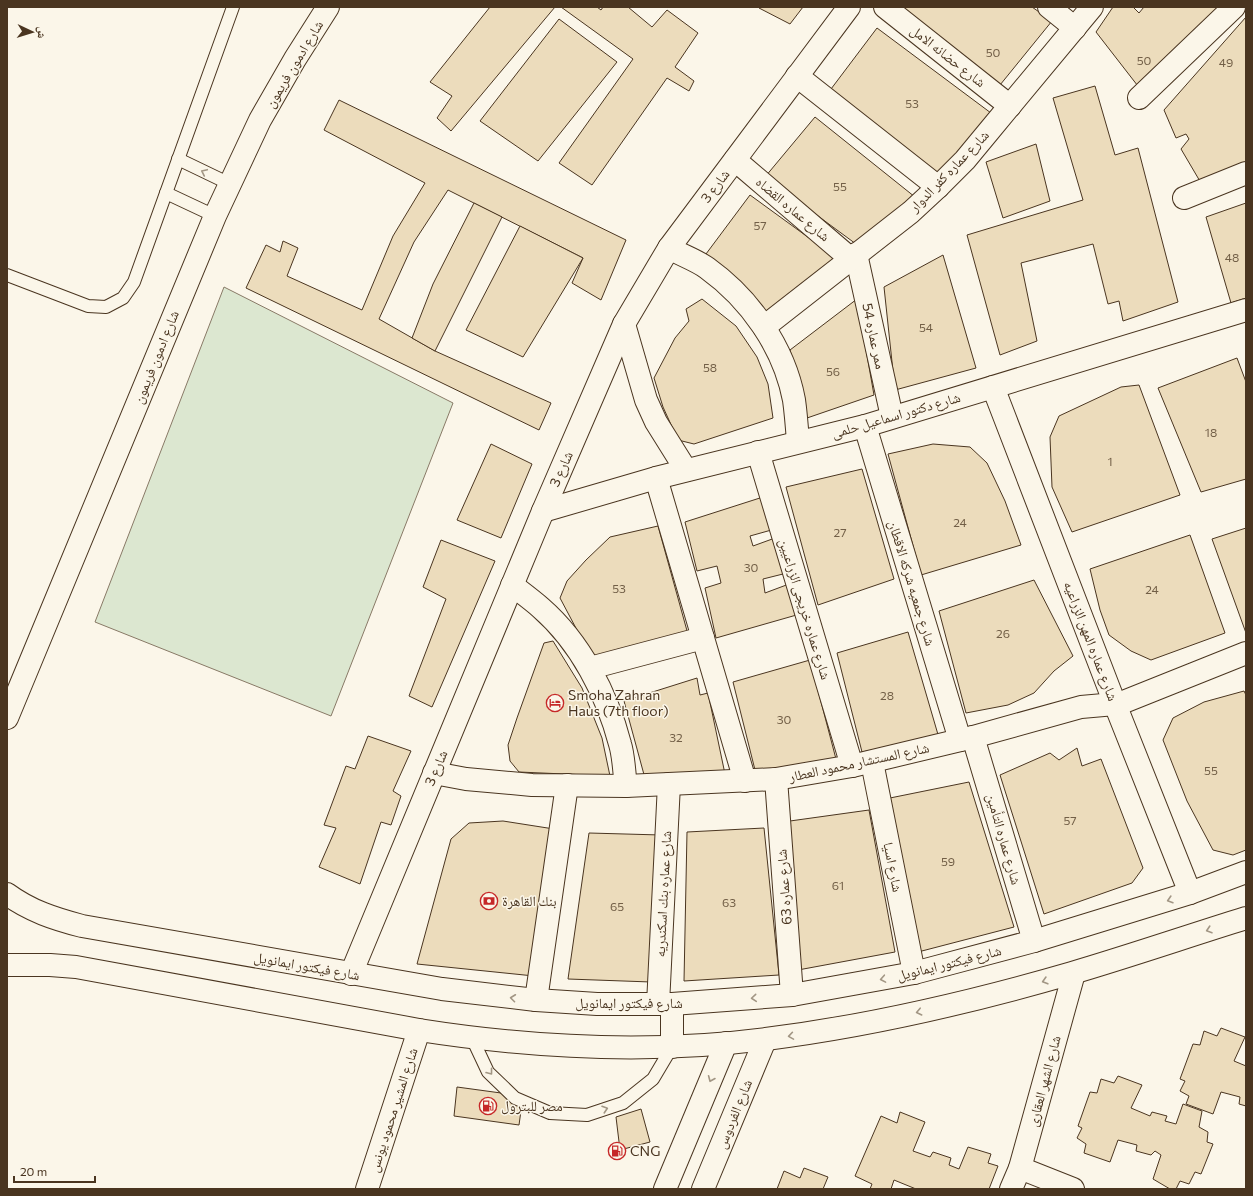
<svg xmlns="http://www.w3.org/2000/svg" width="1253" height="1196" font-family="Commissioner,'Noto Naskh Arabic',sans-serif">
	<style>
		.green { fill: #dce7d0; stroke: #887966 }
		.building { fill: #ecdcbc; stroke: #4a3520 }
		.lines { fill: none; stroke-linecap: round; stroke-linejoin: round }
		.service-casing { stroke: #4a3520; stroke-width: 14 }
		.minor-casing { stroke: #4a3520; stroke-width: 24 }
		.tertiary-casing { stroke: #4a3520; stroke-width: 24 }
		.secondary-casing { stroke: #4a3520; stroke-width: 24 }
		.service { stroke: #fbf6e9; stroke-width: 12 }
		.minor { stroke: #fbf6e9; stroke-width: 22 }
		.tertiary { stroke: #fbf6e9; stroke-width: 22 }
		.secondary { stroke: #fbf6e9; stroke-width: 22 }
		.oneway { stroke: #a29684 }
		.labels { text-anchor: middle; stroke-width: 3; stroke-linejoin: round; paint-order: stroke }
		.number-label { font-size: 12px; fill: #725f47 }
		.street-label { font-size: 14px; fill: #4a3520; stroke: #fbf6e9 }
		.poi-label { font-size: 14px; fill: #4a3520; stroke: #fbf6e9; text-anchor: start }
	</style>
	<rect width="100%" height="100%" fill="#fbf6e9"/>
	<polygon class="green" points="224,287 453,403 331,716 95,622"/>
	<g class="building">
		<polygon points="490,7 555,7 451,131 437,118 452,96 430,82"/>
		<polygon points="561,7 597,7 601,10 603,7 628,7 652,27 667,10 698,33 675,67 694,81 689,91 667,78 592,185 559,163 633,59"/>
		<polygon points="759,7 803,7 790,24 759,8"/>
		<polygon points="902,7 1032,7 1052,21 1000,85"/>
		<polygon points="1113,7 1133,7 1139,13 1144,7 1218,7 1141,90 1096,32"/>
		<polygon points="1246,17 1246,162 1201,183 1181,149 1189,139 1186,134 1176,138 1164,110"/>
		<polygon points="559,19 617,62 538,161 480,121"/>
		<polygon points="877,28 995,116 937,172 828,93"/>
		<polygon points="1095,86 1115,155 1138,148 1178,302 1123,321 1119,301 1108,304 1093,244 1021,263 1037,341 1000,355 967,235 1083,200 1053,98"/>
		<polygon points="339,100 626,240 601,300 572,283 583,258 448,190 414,242 379,319 435,351 551,403 539,430 246,288 266,245 280,252 283,241 298,248 287,276 362,310 393,236 425,183 324,130"/>
		<polygon points="815,117 915,197 856,244 765,177"/>
		<polygon points="1036,144 1050,201 1003,218 986,162"/>
		<polygon points="750,195 838,259 764,313 703,258"/>
		<polygon points="474,203 502,217 435,351 412,338 433,284"/>
		<polygon points="1246,203 1246,298 1231,303 1206,217"/>
		<polygon points="520,226 583,258 523,357 466,330"/>
		<polygon points="943,255 976,368 895,390 884,287"/>
		<polygon points="702,299 736,326 757,357 768,384 773,418 694,444 678,440 663,407 654,378 675,338 689,321 686,309"/>
		<polygon points="857,299 874,395 807,418 790,350"/>
		<polygon points="1237,358 1246,382 1246,479 1201,492 1158,388"/>
		<polygon points="1139,385 1180,495 1072,532 1052,487 1050,437 1059,416 1121,387"/>
		<polygon points="491,444 532,464 501,538 457,520"/>
		<polygon points="933,444 970,447 987,463 1005,501 1021,545 921,575 888,454"/>
		<polygon points="862,469 894,579 818,605 786,487"/>
		<polygon points="763,497 775,529 750,536 753,546 775,538 787,573 763,579 765,593 789,584 800,614 716,638 705,588 721,583 717,566 697,571 685,522"/>
		<polygon points="658,526 689,638 595,664 560,598 567,581 586,560 610,537"/>
		<polygon points="1246,528 1246,633 1212,539"/>
		<polygon points="1190,535 1225,633 1151,660 1131,651 1109,635 1100,610 1090,569"/>
		<polygon points="441,540 495,561 432,707 409,696 446,599 423,587"/>
		<polygon points="1034,580 1073,656 1054,671 1034,693 1008,705 966,713 939,611"/>
		<polygon points="908,632 939,738 862,752 837,653"/>
		<polygon points="553,641 582,688 602,738 610,776 519,772 510,761 508,745 517,718 544,643"/>
		<polygon points="810,660 836,759 756,774 733,682"/>
		<polygon points="697,678 700,695 708,693 725,774 646,782 624,701"/>
		<polygon points="1244,691 1246,695 1246,850 1233,855 1213,850 1187,801 1163,740 1173,718 1204,702"/>
		<polygon points="368,736 411,751 393,791 401,796 391,825 381,822 360,884 319,867 336,828 324,825 346,766 355,769"/>
		<polygon points="1077,748 1082,766 1101,759 1143,868 1132,883 1044,914 1000,775 1050,753 1059,760"/>
		<polygon points="969,782 1014,927 918,952 890,798"/>
		<polygon points="869,810 895,952 798,970 790,821"/>
		<polygon points="503,821 554,829 534,976 417,964 451,839 469,823"/>
		<polygon points="764,828 779,975 684,981 687,832"/>
		<polygon points="589,833 661,835 651,982 568,979"/>
		<polygon points="1221,1028 1245,1037 1234,1061 1246,1066 1246,1106 1239,1104 1240,1097 1221,1092 1213,1114 1186,1104 1189,1096 1180,1091 1185,1081 1180,1079 1193,1044 1200,1045 1204,1031 1217,1036"/>
		<polygon points="1118,1076 1142,1085 1131,1108 1150,1116 1152,1112 1167,1116 1165,1121 1176,1124 1183,1104 1202,1111 1199,1127 1208,1132 1207,1142 1213,1144 1201,1174 1195,1172 1189,1184 1180,1181 1176,1189 1170,1189 1153,1179 1161,1155 1155,1151 1151,1155 1136,1151 1137,1145 1118,1140 1110,1162 1084,1153 1086,1144 1077,1138 1082,1128 1078,1126 1090,1092 1097,1093 1101,1079 1114,1083"/>
		<polygon points="457,1087 523,1096 519,1125 454,1116"/>
		<polygon points="641,1109 650,1142 620,1150 616,1117"/>
		<polygon points="900,1112 925,1122 913,1151 930,1157 933,1152 951,1158 949,1165 959,1169 968,1147 991,1154 988,1163 998,1166 989,1189 916,1189 894,1180 891,1189 870,1189 872,1184 855,1176 881,1116 897,1123"/>
		<polygon points="804,1168 828,1177 823,1189 777,1189 784,1171 800,1178"/>
	</g>
	<g class="lines">
		<defs>
			<g id="service">
				<polyline points="178,159 230,184"/>
				<polyline points="166,193 215,216"/>
				<polyline points="7,275 88,306 106,307 123,298 134,282 233,7"/>
				<polyline points="472,1038 488,1072 515,1098 550,1113 587,1115 623,1103 653,1079 672,1047"/>
			</g>
			<g id="minor">
				<polyline points="885,7 1010,106"/>
				<polyline points="1049,7 1075,28"/>
				<polyline points="797,76 938,187"/>
				<polyline points="1139,98 1234,7"/>
				<polyline points="735,160 851,259"/>
				<polyline points="1184,198 1246,173"/>
				<path d="M669,248C681,255 696,260 707,268C750,299 784,347 794,400C796,414 797,428 798,442"/>
				<polyline points="856,254 892,417"/>
				<polyline points="624,324 646,400 656,422 686,470"/>
				<polyline points="764,327 911,212 938,187 965,160 989,131 1092,7"/>
				<polyline points="993,387 1115,704 1190,893"/>
				<polyline points="865,426 960,740"/>
				<polyline points="758,452 852,766"/>
				<polyline points="656,478 745,781"/>
				<polyline points="543,511 656,478 865,426 1246,310"/>
				<path d="M512,585C521,592 532,600 541,608C580,642 607,694 620,744C624,757 624,773 626,786"/>
				<polyline points="590,668 703,638"/>
				<polyline points="973,737 1034,941"/>
				<polyline points="872,762 914,973"/>
				<polyline points="434,773 466,779 532,785 626,786 776,779 852,766 973,737 1081,707 1115,704 1126,701 1246,653"/>
				<polyline points="776,779 792,995"/>
				<polyline points="351,974 543,511 624,324 669,248 849,7"/>
				<polyline points="536,1000 567,785"/>
				<polyline points="658,1004 669,784"/>
				<polyline points="1020,1168 1073,1189"/>
				<polyline points="367,1189 419,1030"/>
				<polyline points="1011,1189 1020,1168 1074,973"/>
			</g>
			<g id="tertiary">
				<polyline points="7,718 215,216 260,120 295,59 328,7"/>
				<polyline points="665,1189 726,1043"/>
				<polyline points="703,1189 765,1040"/>
			</g>
			<g id="secondary">
				<path d="M7,894C30,911 55,919 82,926L442,989L536,1000L597,1004H672L792,995L914,973L1034,941L1190,893L1246,872"/>
				<path d="M7,965H50L76,967L419,1030C534,1048 650,1054 766,1039C869,1026 972,1002 1072,973C1130,956 1188,936 1246,918"/>
				<polyline points="672,1047 672,1004"/>
			</g>
		</defs>
		<use href="#service" class="service-casing"/>
		<use href="#minor" class="minor-casing"/>
		<use href="#tertiary" class="tertiary-casing"/>
		<use href="#secondary" class="secondary-casing"/>
		<use href="#service" class="service"/>
		<use href="#minor" class="minor"/>
		<use href="#tertiary" class="tertiary"/>
		<use href="#secondary" class="secondary"/>
	</g>
	<defs><path id="oneway-chevron" d="M-2-3.5L2.5 0L-2 3.5" fill="none" stroke-width="1.6" stroke-linecap="round" stroke-linejoin="round"/></defs>
	<g class="oneway">
		<use href="#oneway-chevron" transform="translate(204 172) rotate(-155)"/>
		<use href="#oneway-chevron" transform="translate(1170 900) rotate(163)"/>
		<use href="#oneway-chevron" transform="translate(1209 930) rotate(162)"/>
		<use href="#oneway-chevron" transform="translate(883 979) rotate(170)"/>
		<use href="#oneway-chevron" transform="translate(1045 981) rotate(164)"/>
		<use href="#oneway-chevron" transform="translate(513 998) rotate(-173)"/>
		<use href="#oneway-chevron" transform="translate(754 998) rotate(175)"/>
		<use href="#oneway-chevron" transform="translate(919 1012) rotate(167)"/>
		<use href="#oneway-chevron" transform="translate(791 1036) rotate(171)"/>
		<use href="#oneway-chevron" transform="translate(490 1072) rotate(52)"/>
		<use href="#oneway-chevron" transform="translate(711 1079) rotate(113)"/>
		<use href="#oneway-chevron" transform="translate(605 1109) rotate(-18)"/>
	</g>
	<defs>
		<symbol id="hotel-ring" viewBox="-11 -11 22 22"><circle r="9.5" fill="#fbf6e9" stroke="#c62828" stroke-width="1.5"/><path d="M-6-4.5h1.5V1H6V5H4.5V3h-9V5H-6ZM-4 0a1.8 1.8 0 1 1 3.6 0ZM.5 0V-2.5h3Q6-2.5 6 0Z" fill="#c62828"/></symbol>
		<symbol id="bank-ring" viewBox="-11 -11 22 22"><circle r="9.5" fill="#fbf6e9" stroke="#c62828" stroke-width="1.5"/><path d="M-6-4H6V4H-6ZM0-2.3a2.3 2.3 0 1 0 0 4.6a2.3 2.3 0 1 0 0-4.6Z" fill="#c62828"/></symbol>
		<symbol id="fuel-ring" viewBox="-11 -11 22 22"><circle r="9.5" fill="#fbf6e9" stroke="#c62828" stroke-width="1.5"/><path d="M-5.5-6h7V0h2V4h1.3V-2.5L3-4.5l.8-.8L6-3V5H2.5V1h-1V6h-7ZM-4.2-4.7v3.2H.2V-4.7Z" fill="#c62828"/></symbol>
	</defs>
	<g fill-rule="evenodd">
		<use href="#hotel-ring" x="545" y="693" width="20" height="20"/>
		<use href="#bank-ring" x="479" y="891" width="20" height="20"/>
		<use href="#fuel-ring" x="478" y="1096" width="20" height="20"/>
		<use href="#fuel-ring" x="607" y="1141" width="20" height="20"/>
	</g>
	<g class="labels">
		<g class="number-label">
			<text x="993" y="57">50</text>
			<text x="1144" y="65">50</text>
			<text x="1226" y="67">49</text>
			<text x="912" y="108">53</text>
			<text x="840" y="191">55</text>
			<text x="760" y="230">57</text>
			<text x="1232" y="262">48</text>
			<text x="926" y="332">54</text>
			<text x="710" y="372">58</text>
			<text x="833" y="376">56</text>
			<text x="1211" y="437">18</text>
			<text x="1110" y="466">1</text>
			<text x="960" y="527">24</text>
			<text x="840" y="537">27</text>
			<text x="751" y="572">30</text>
			<text x="619" y="593">53</text>
			<text x="1152" y="594">24</text>
			<text x="1003" y="638">26</text>
			<text x="887" y="700">28</text>
			<text x="784" y="724">30</text>
			<text x="676" y="742">32</text>
			<text x="1211" y="775">55</text>
			<text x="1070" y="825">57</text>
			<text x="948" y="866">59</text>
			<text x="838" y="890">61</text>
			<text x="729" y="907">63</text>
			<text x="617" y="911">65</text>
		</g>
		<g class="street-label">
			<text transform="translate(948 56) rotate(38)" y="5">شارع حضانه الامل</text>
			<text transform="translate(294 64) rotate(-59)" y="5">شارع ادمون فريمون</text>
			<text transform="translate(949 171) rotate(-46)" y="5">شارع عماره كفر الدوار</text>
			<text transform="translate(715 186) rotate(-53)" y="5">شارع 3</text>
			<text transform="translate(793 209) rotate(40)" y="5">شارع عماره القضاه</text>
			<text transform="translate(874 336) rotate(78)" y="5">ممر عماره 54</text>
			<text transform="translate(156 357) rotate(-68)" y="5">شارع ادمون فريمون</text>
			<text transform="translate(896 415) rotate(-16)" y="5">شارع دكتور اسماعيل حلمى</text>
			<text transform="translate(561 469) rotate(-66)" y="5">شارع 3</text>
			<text transform="translate(912 583) rotate(73)" y="5">شارع جمعيه شركه الاقطان</text>
			<text transform="translate(805 609) rotate(73)" y="5">شارع عماره خريجى الزراعيين</text>
			<text transform="translate(1091 641) rotate(69)" y="5">شارع عماره المهن الزراعيه</text>
			<text transform="translate(859 762) rotate(-12)" y="5">شارع المستشار محمود العطار</text>
			<text transform="translate(436 768) rotate(-67)" y="5">شارع 3</text>
			<text transform="translate(1004 839) rotate(74)" y="5">شارع عماره التأمين</text>
			<text transform="translate(893 867) rotate(79)" y="5">شارع اسيا</text>
			<text transform="translate(784 887) rotate(-94)" y="5">شارع عماره 63</text>
			<text transform="translate(663 894) rotate(-87)" y="5">شارع عماره بنك اسكندريه</text>
			<text transform="translate(949 963) rotate(-14)" y="5">شارع فيكتور ايمانويل</text>
			<text transform="translate(307 966) rotate(10)" y="5">شارع فيكتور ايمانويل</text>
			<text x="629" y="1008">شارع فيكتور ايمانويل</text>
			<text transform="translate(1044 1081) rotate(-75)" y="5">شارع الشهر العقارى</text>
			<text transform="translate(393 1110) rotate(-72)" y="5">شارع المشير محمود يونس</text>
			<text transform="translate(734 1114) rotate(-68)" y="5">شارع الفردوس</text>
		</g>
		<g class="poi-label">
			<text x="568" y="700">Smoha Zahran<tspan x="568" dy="16">Haus (7th floor)</tspan></text>
			<text x="502" y="906">بنك القاهرة</text>
			<text x="501" y="1111">مصر للبترول</text>
			<text x="630" y="1156">CNG</text>
		</g>
	</g>
	<rect width="1253" height="1196" fill="none" stroke="#4a3520" stroke-width="16"/>
	<g transform="translate(32 32) rotate(94)" stroke="#fbf6e9" stroke-width="3" paint-order="stroke">
	<path d="M0-3L7 15L0 10L-7 15Z" fill="#4a3520"/>
	<text y="-6" font-size="11" font-weight="bold" text-anchor="middle" fill="#4a3520">ش</text>
	</g>
	<path d="M14 1176v6h81v-6" fill="none" stroke="#4a3520" stroke-width="2"/>
	<text x="20" y="1176" font-size="12" fill="#4a3520" stroke="#fbf6e9" stroke-width="3" paint-order="stroke">20 m</text>
</svg>
